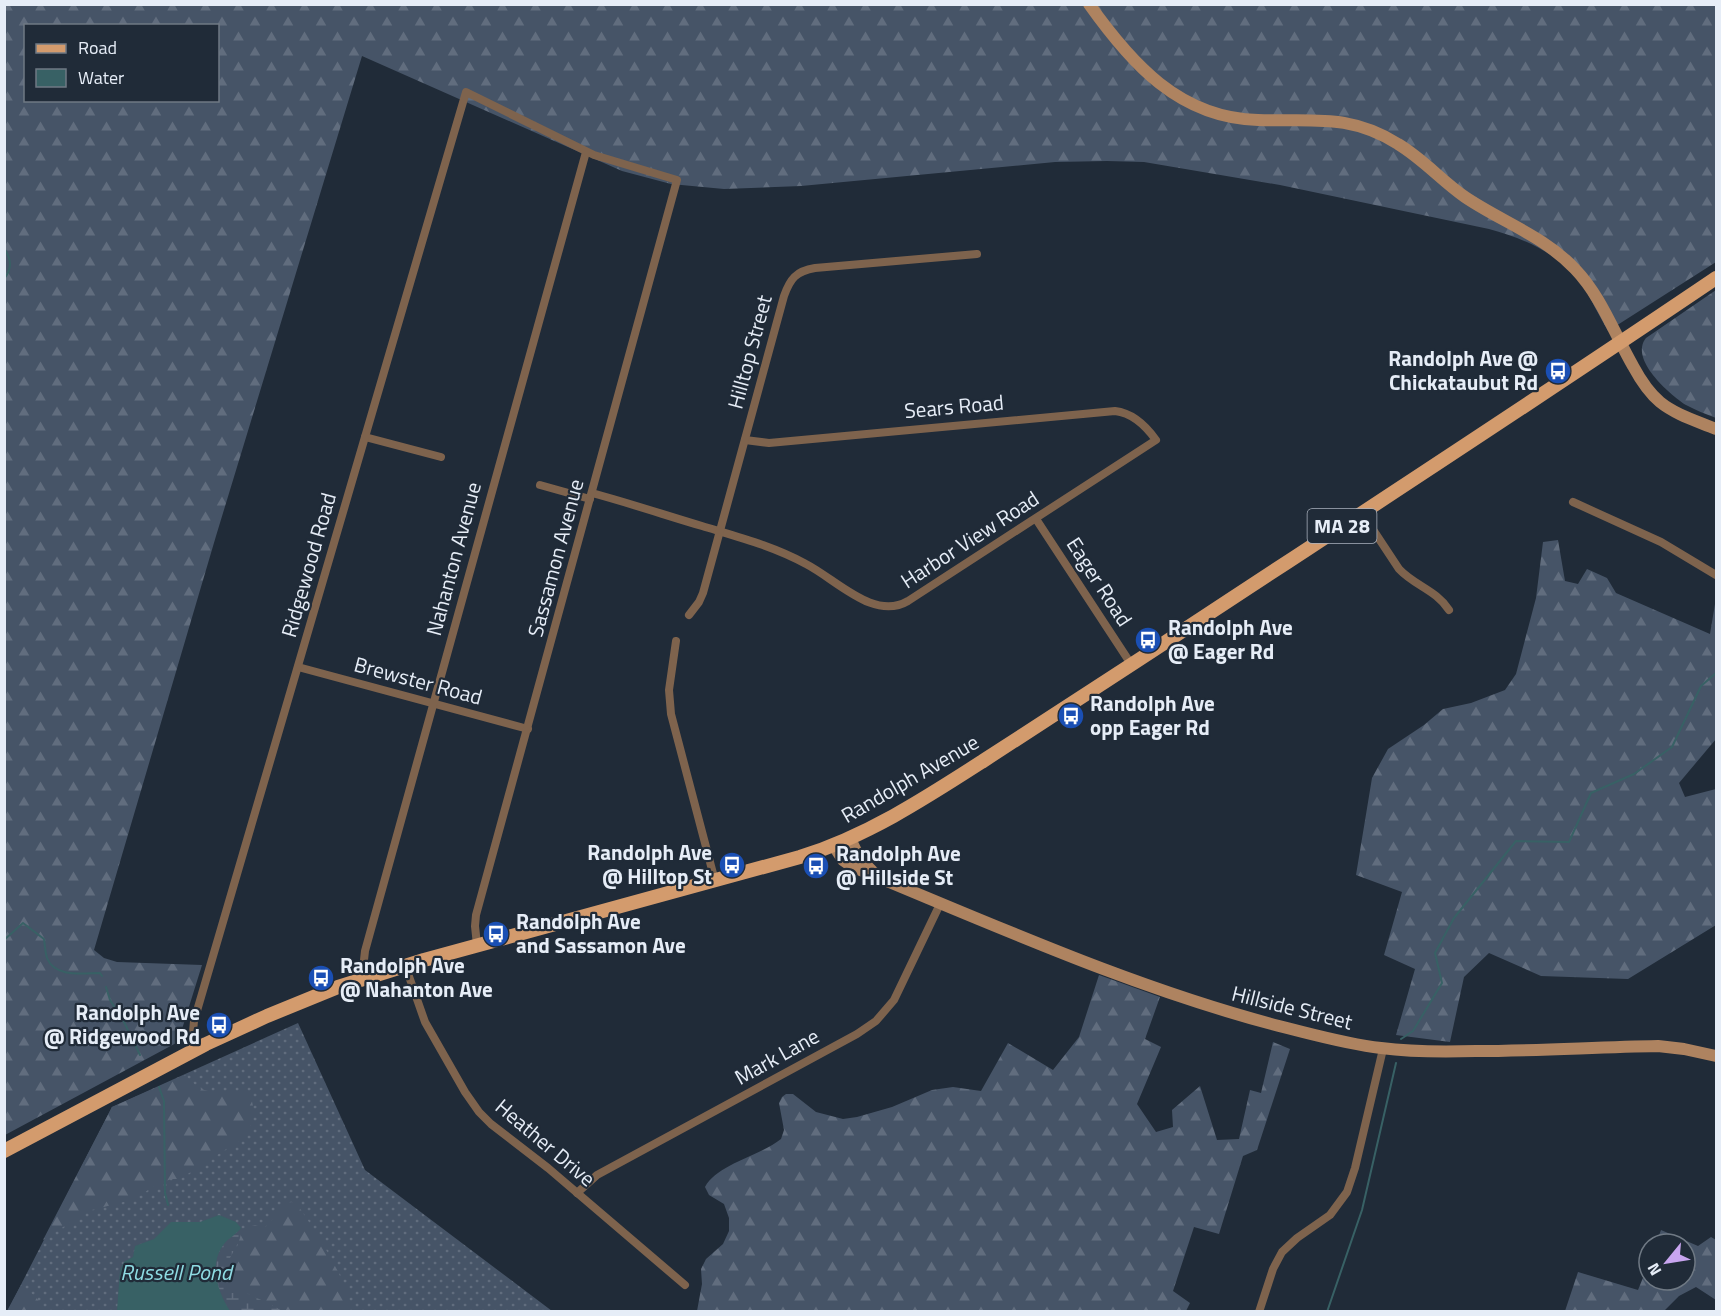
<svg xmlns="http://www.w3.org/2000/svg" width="1721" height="1316" font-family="'Titillium Web',sans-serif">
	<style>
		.grass { fill: url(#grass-dots) }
		.forest { fill: url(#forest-firs); fill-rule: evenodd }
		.wetland { fill: url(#wetland-marsh) }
		.water { fill: #386165 }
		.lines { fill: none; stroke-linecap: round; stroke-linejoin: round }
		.stream { stroke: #386165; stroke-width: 2 }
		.street { stroke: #7e634d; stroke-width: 8 }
		.secondary { stroke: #ae8360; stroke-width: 12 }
		.primary { stroke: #d39b6d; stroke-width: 14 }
		.labels { text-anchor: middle; stroke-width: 4.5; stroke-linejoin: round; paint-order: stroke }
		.shield { fill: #202b38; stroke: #abb3be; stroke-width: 1.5 }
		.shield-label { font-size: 20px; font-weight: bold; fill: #e6edf7 }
		.street-label { font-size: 21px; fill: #e6edf7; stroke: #202b38 }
		.poi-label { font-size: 21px; font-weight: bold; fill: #e6edf7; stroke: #202b38; text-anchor: start }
		.water-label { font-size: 22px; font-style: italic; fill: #8edbe2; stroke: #202b38 }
	</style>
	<defs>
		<pattern id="grass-dots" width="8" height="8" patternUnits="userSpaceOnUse" patternTransform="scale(1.5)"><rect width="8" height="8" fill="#465467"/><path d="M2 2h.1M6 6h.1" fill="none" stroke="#616d7e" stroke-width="1.8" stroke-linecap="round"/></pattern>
		<pattern id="forest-firs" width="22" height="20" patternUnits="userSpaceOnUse" patternTransform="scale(1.5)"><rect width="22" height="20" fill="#465467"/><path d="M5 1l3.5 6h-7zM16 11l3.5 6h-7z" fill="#616d7e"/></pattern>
		<pattern id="wetland-marsh" width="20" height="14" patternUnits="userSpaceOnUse" patternTransform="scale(1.5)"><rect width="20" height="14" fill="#465467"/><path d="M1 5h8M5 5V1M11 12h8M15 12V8" fill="none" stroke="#616d7e"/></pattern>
	</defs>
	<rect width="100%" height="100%" fill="#202b38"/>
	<polygon class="grass" points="298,1023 365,1170 552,1311 7,1312 112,1107"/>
	<g class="forest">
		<path d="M5,5H1716V262L1608,331C1599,316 1592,300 1583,286C1560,254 1526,239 1489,229L1280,185L1144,162L1107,161L1055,162L801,186L724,189L671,184L622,171L362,56L216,536L94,950L104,958L117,962L202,965L178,1042L5,1135ZM26,26H218V100H26Z"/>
		<path d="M1716,290V418C1706,414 1695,410 1686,405C1669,394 1629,359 1646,338Z"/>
		<polygon points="1558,540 1565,581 1578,584 1587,569 1607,578 1616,593 1710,634 1716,598 1716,739 1679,783 1685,797 1716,789 1716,925 1628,979 1541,976 1489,953 1464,977 1450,1042 1396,1035 1415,969 1384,955 1402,892 1356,875 1372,778 1388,749 1424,725 1443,709 1471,703 1505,690 1516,674 1536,598 1543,542"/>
		<path d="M1099,975L1160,997L1145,1039L1161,1047L1137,1104L1156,1132L1173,1127L1172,1110L1200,1086L1217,1140L1239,1139L1250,1090L1261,1093L1273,1042L1290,1049L1257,1150L1243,1156L1219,1234L1194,1227L1173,1291L1190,1303L1186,1311H697L702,1284L701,1269L706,1259L723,1244L729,1231V1218L724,1204L709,1195L705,1187C717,1164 760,1156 781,1139L784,1130L779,1103L782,1097L786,1094H793L816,1112L843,1119L857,1117L892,1107L932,1090L953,1087L981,1091L1008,1043L1053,1070L1079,1037Z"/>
		<path d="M185,1075C191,1081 198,1089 208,1091C222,1094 237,1087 250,1095C256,1111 254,1122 245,1137L180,1179H171L151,1188L135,1199L88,1211L43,1240L112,1107Z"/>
		<path d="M291,1202L296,1203C310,1222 355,1291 350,1312L282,1311L261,1299L246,1293L232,1283L226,1276L227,1265L237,1247L242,1229L255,1225L264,1228C275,1220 277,1207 291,1202Z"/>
		<polygon points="1661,1230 1698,1246 1711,1237 1716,1240 1716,1300 1696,1287 1679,1296 1664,1311 1565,1311 1578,1272 1638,1290 1649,1263 1649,1280 1685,1280 1685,1244 1656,1244"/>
		<path d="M21,1285C30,1292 41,1299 43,1311H7Z"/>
	</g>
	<path class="wetland" d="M241,1228C243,1245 224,1258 226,1276C239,1295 265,1299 282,1311H230C218,1292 208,1265 224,1244C228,1238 236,1235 241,1228Z"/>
	<path class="water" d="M219,1215L236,1222L241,1228C236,1235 228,1238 224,1244C208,1265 218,1292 230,1311H117L120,1270L124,1262L133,1257L135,1246L154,1239L171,1222H200Z"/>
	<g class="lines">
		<g class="stream">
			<path d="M4,248C12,260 12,268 4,279"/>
			<path d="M4,940L23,923L44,939C45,945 45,952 47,958C55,978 83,973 100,973L102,976"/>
			<polyline points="106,987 110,1000 124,1022 140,1055"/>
			<polyline points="1401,1039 1413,1031 1442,983 1435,953 1454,918 1516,841 1569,842 1591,793 1634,774 1672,747 1701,686 1716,673"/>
			<polyline points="159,1087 164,1101 165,1193 168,1205"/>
			<polyline points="1327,1312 1362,1210 1396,1063"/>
		</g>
		<g class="street">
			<polyline points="365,437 441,457"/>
			<polyline points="540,485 590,499"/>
			<path d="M592,493C629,503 665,515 702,526C738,537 773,546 806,564C837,580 874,621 908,601L1156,440C1146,426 1133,413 1115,411L769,443L745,440"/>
			<polyline points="1573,502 1661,542 1716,575"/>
			<path d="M1362,513L1399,569C1415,586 1436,590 1449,610"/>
			<polyline points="1036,519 1131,664"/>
			<path d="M689,615L699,602L703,593L784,296C790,279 796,271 815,268L977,254"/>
			<polyline points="676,641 669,690 671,714 715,881"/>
			<polyline points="298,667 528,729"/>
			<polyline points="405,965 425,1022 465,1092 479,1112 491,1124 548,1168 685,1285"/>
			<polyline points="368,977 364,960 365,951 586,152"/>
			<polyline points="199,1048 193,1032 194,1021 466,92 594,155 677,180 476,915 475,926 477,945"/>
			<polyline points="577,1193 597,1175 857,1034 876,1021 894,1000 941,902"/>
			<polyline points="1259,1312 1273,1269 1282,1252 1297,1238 1330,1215 1347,1192 1355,1168 1383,1049"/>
		</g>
		<g class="secondary">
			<path d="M1089,4C1131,63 1179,118 1258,120C1311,122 1349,113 1398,144C1423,159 1442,181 1465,197C1502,222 1544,236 1575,269C1601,296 1614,333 1633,366C1640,379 1648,392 1660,402C1676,415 1697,421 1716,429"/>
			<polyline points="850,839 860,859 873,872"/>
			<path d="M834,846L843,860L853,867C992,924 1133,988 1279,1026C1312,1034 1346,1044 1381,1048C1412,1052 1444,1052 1476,1051C1536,1051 1597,1047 1658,1046L1684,1049L1716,1056"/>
		</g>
		<path class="primary" d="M4,1151L206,1044L267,1016L338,987L424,960L800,857C867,836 924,799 983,761C1036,727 1089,692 1143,657C1334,531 1527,406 1716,278"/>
	</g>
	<defs>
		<symbol id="bus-disc" viewBox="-11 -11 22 22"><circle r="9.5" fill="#1a4fb4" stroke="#202b38"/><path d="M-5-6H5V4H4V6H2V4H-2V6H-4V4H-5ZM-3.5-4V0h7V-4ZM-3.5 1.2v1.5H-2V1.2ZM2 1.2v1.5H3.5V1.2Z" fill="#fff"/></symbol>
	</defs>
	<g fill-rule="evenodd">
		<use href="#bus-disc" x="1543" y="356" width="30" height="30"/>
		<use href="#bus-disc" x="1133" y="625" width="30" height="30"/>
		<use href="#bus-disc" x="1056" y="701" width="30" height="30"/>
		<use href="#bus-disc" x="717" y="850" width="30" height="30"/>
		<use href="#bus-disc" x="801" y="851" width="30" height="30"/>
		<use href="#bus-disc" x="481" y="919" width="30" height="30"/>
		<use href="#bus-disc" x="306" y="963" width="30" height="30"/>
		<use href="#bus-disc" x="204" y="1010" width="30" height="30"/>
	</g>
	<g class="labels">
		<rect class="shield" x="1307.5" y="509" width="69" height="34" rx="4.5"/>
		<g class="shield-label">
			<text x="1342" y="533">MA 28</text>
		</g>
		<g class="street-label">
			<text transform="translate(750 352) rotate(-75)" y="7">Hilltop Street</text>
			<text transform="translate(954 407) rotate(-5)" y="7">Sears Road</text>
			<text transform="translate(970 540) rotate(-33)" y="7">Harbor View Road</text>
			<text transform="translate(556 558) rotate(-75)" y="7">Sassamon Avenue</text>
			<text transform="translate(454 559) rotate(-75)" y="7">Nahanton Avenue</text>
			<text transform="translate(309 565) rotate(-74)" y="7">Ridgewood Road</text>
			<text transform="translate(1099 582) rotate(57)" y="7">Eager Road</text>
			<text transform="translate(418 681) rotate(15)" y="7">Brewster Road</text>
			<text transform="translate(910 779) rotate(-30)" y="7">Randolph Avenue</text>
			<text transform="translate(1292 1008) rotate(14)" y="7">Hillside Street</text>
			<text transform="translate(777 1057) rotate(-29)" y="7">Mark Lane</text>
			<text transform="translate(545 1143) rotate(40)" y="7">Heather Drive</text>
		</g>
		<g class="poi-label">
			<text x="1538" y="366" text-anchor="end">Randolph Ave @<tspan x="1538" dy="24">Chickataubut Rd</tspan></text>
			<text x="1168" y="635">Randolph Ave<tspan x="1168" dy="24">@ Eager Rd</tspan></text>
			<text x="1090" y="711">Randolph Ave<tspan x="1090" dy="24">opp Eager Rd</tspan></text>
			<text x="712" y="860" text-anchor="end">Randolph Ave<tspan x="712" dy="24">@ Hilltop St</tspan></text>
			<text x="836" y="861">Randolph Ave<tspan x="836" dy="24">@ Hillside St</tspan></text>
			<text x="516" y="929">Randolph Ave<tspan x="516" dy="24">and Sassamon Ave</tspan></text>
			<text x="340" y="973">Randolph Ave<tspan x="340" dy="24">@ Nahanton Ave</tspan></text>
			<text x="200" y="1020" text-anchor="end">Randolph Ave<tspan x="200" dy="24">@ Ridgewood Rd</tspan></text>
		</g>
		<g class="water-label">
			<text x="176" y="1280">Russell Pond</text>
		</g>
	</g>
	<rect width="1721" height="1316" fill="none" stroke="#e6edf7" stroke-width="12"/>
	<rect x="24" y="24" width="195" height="78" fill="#202b38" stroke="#6f7984" stroke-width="1.5"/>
	<rect x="36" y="44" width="30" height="9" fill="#d39b6d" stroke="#6f7984" stroke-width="1.5"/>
	<text x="78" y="54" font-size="18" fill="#e6edf7">Road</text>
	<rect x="36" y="69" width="30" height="18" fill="#386165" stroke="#6f7984" stroke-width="1.5"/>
	<text x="78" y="84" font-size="18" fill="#e6edf7">Water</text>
	<g transform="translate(1667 1262) rotate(240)"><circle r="28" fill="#202b38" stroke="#6f7984" stroke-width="1.5"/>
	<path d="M0-4.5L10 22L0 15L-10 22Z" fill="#c8a5ef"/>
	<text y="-9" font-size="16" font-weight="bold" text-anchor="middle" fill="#e6edf7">N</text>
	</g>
</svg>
